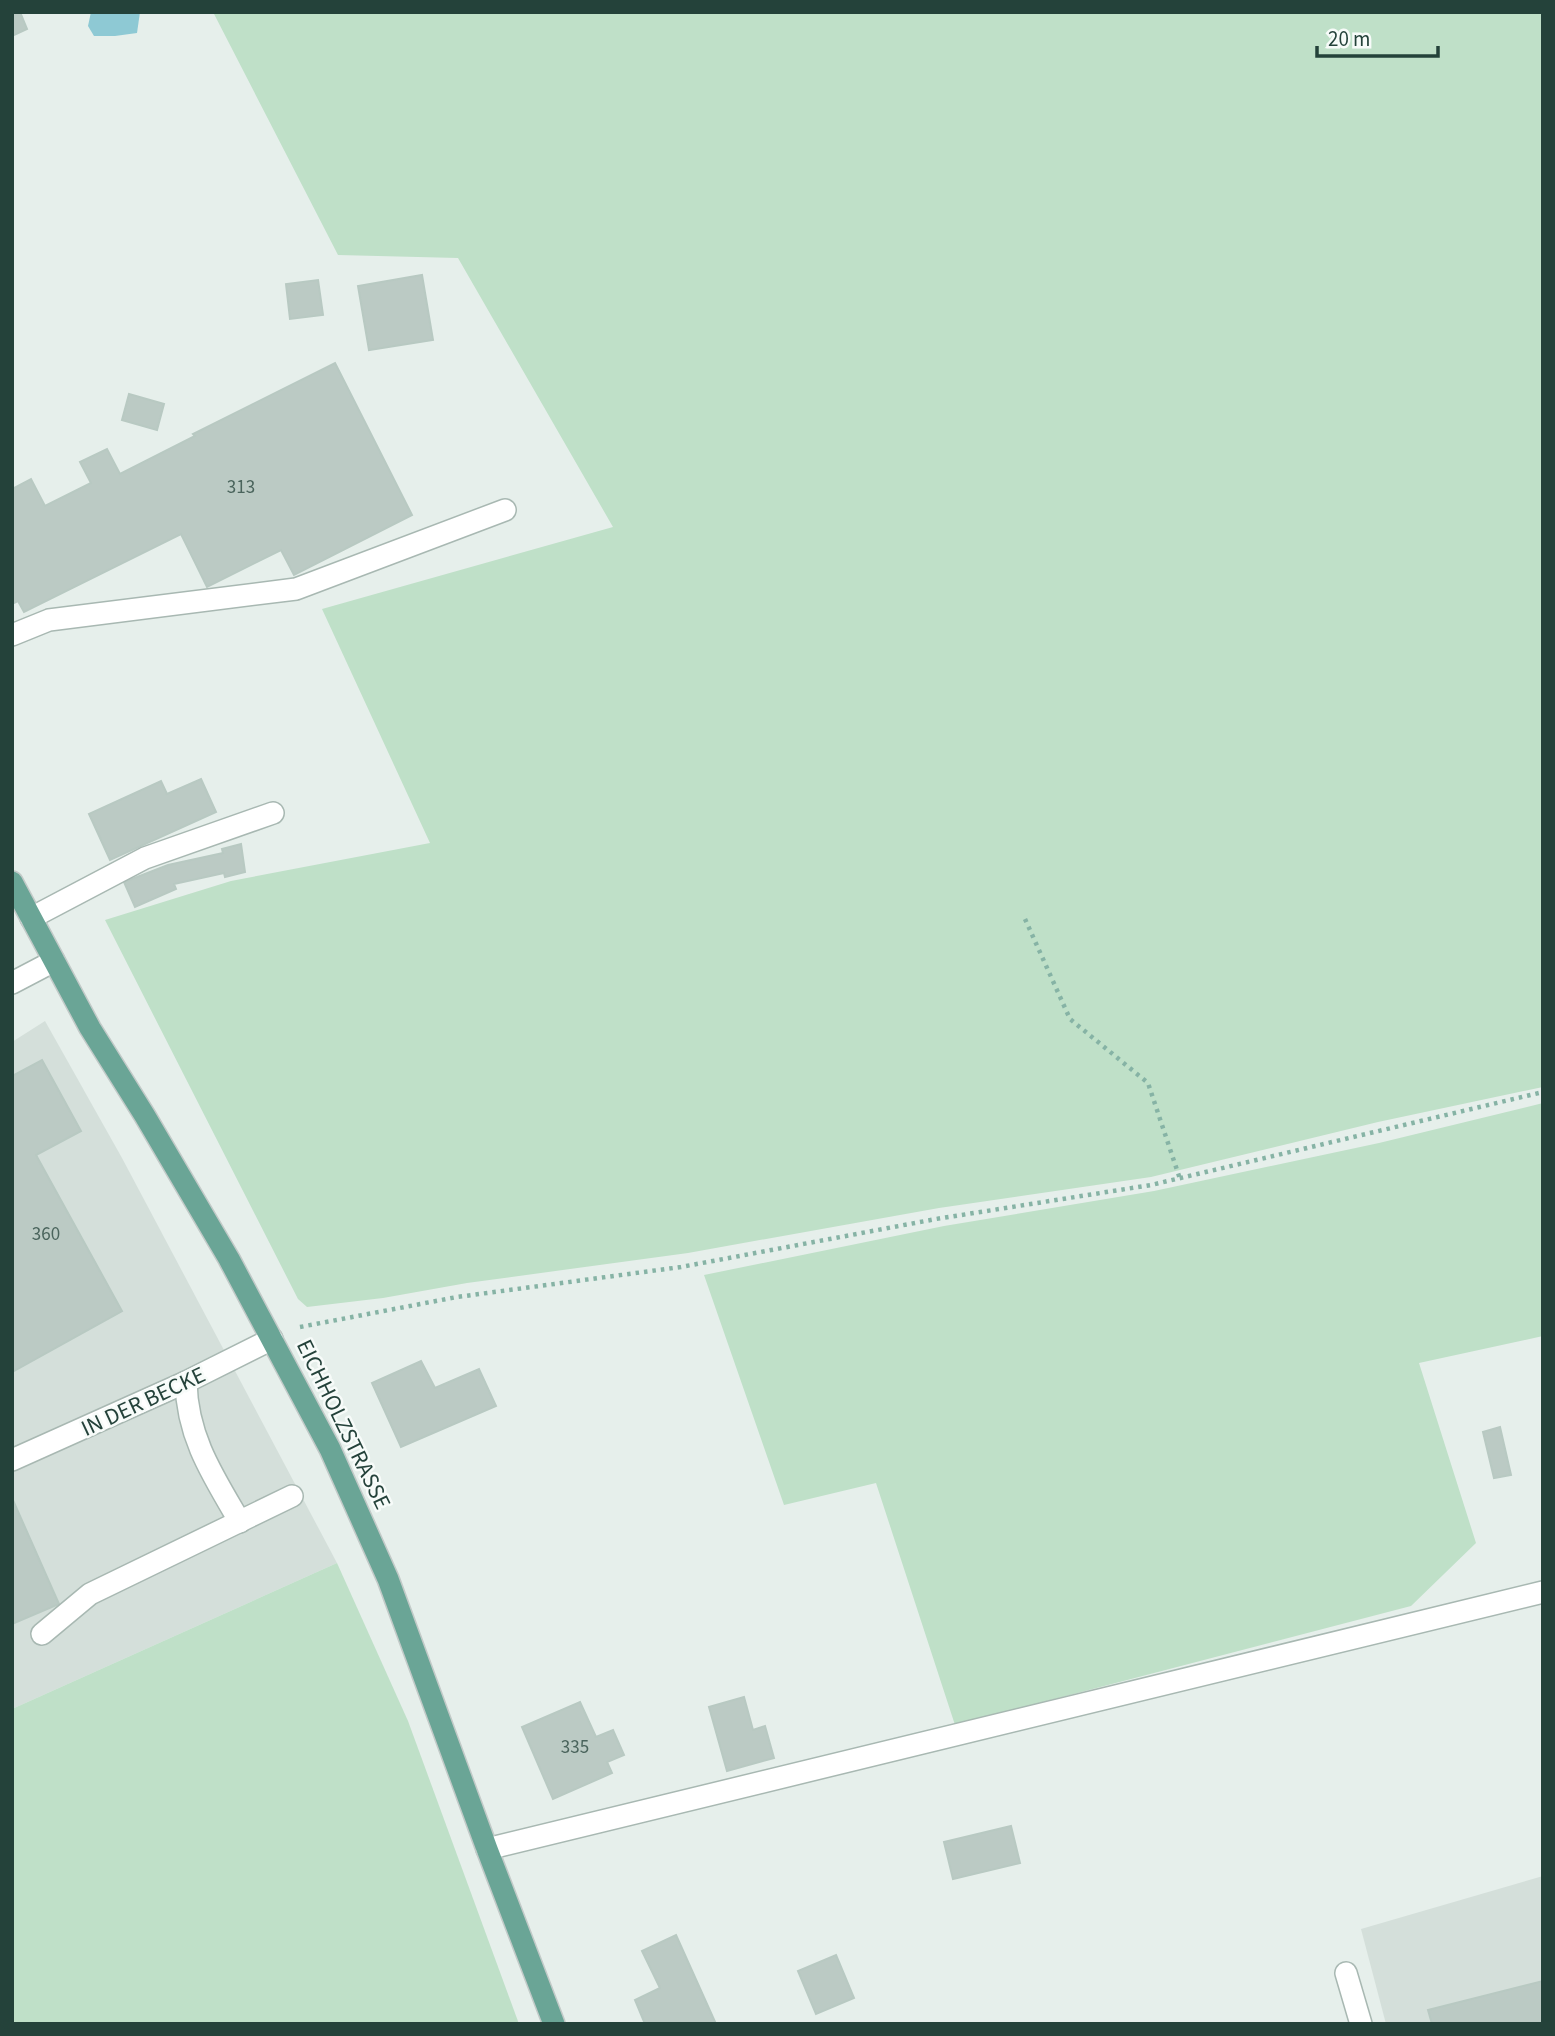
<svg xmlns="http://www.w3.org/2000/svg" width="1555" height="2036" font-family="'Source Sans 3',sans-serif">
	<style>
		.built { fill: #d4dfda }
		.green { fill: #bfe0c8 }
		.water { fill: #8ec9d4 }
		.building { fill: #bbcac4; stroke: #b8c9c2; stroke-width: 2 }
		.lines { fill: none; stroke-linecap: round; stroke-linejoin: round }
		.minor-casing { stroke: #a8b8b2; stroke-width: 24 }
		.major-casing { stroke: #c2cac8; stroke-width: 24 }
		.path { stroke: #86b3a5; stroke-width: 4.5; stroke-dasharray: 3.5 5; stroke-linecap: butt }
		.minor { stroke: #fff; stroke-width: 21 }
		.major { stroke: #6aa596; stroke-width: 21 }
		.labels { text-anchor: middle; stroke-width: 5; stroke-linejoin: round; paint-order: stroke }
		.number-label { font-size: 19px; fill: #4a645c }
		.street-label { font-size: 23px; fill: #24423a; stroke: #f7fbf9 }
	</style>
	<rect width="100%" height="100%" fill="#e6efeb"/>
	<g class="built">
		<polygon points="45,1021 122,1158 337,1563 12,1709 12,1042"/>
		<polygon points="1543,1876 1543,2024 1386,2024 1361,1929"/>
	</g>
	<g class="green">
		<polygon points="213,12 1543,12 1543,1087 1378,1122 1151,1177 939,1208 688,1253 467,1283 383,1298 307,1307 298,1299 105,920 231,881 430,843 322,609 613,527 458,258 338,255"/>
		<polygon points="1543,1103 1543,1336 1419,1363 1476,1543 1411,1606 955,1725 876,1483 784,1505 704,1275 944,1226 1154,1191 1379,1143"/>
		<polygon points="337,1563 408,1721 519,2024 12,2024 12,1709"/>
	</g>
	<polygon class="water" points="91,12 140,12 137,33 115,36 94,36 88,26"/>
	<g class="building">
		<polygon points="12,12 20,12 27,29 12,36"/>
		<polygon points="422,275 433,340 369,350 358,286"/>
		<polygon points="318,280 323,315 290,319 286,284"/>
		<polygon points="335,363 412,515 294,575 281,550 207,587 181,534 24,612 18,601 12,604 12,489 31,479 45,506 91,483 80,462 107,449 120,474 195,436 193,434"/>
		<polygon points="129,394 164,404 157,430 122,420"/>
		<polygon points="201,779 216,812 110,860 89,814 161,781 167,794"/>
		<polygon points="241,844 245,872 225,877 224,873 174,884 176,889 135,907 124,882 168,865 223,853 222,849"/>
		<polygon points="42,1060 81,1131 36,1155 122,1311 12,1372 12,1076"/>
		<polygon points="421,1361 435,1388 479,1369 496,1406 401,1447 372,1383"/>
		<polygon points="1500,1427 1511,1475 1494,1478 1483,1432"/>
		<polygon points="12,1498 59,1604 12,1624"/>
		<polygon points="744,1697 753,1730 765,1726 774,1758 727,1771 709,1707"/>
		<polygon points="580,1702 596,1737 613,1730 624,1755 607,1762 612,1773 553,1799 522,1727"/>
		<polygon points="1011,1826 1020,1863 953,1879 944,1842"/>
		<polygon points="676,1935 716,2024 645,2024 635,2000 660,1988 642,1951"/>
		<polygon points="836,1955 854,1998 816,2014 798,1971"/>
		<polygon points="1543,1981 1543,2024 1432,2024 1428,2010"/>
	</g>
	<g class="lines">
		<defs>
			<g id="minor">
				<polyline points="12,635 49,620 296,589 505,510"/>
				<polyline points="31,918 145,858 273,813"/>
				<polyline points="12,983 54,961"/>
				<path d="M186,1382C187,1437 213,1476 240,1522"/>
				<polyline points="12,1460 186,1382 272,1339"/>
				<polyline points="42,1634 90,1594 292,1496"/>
				<polyline points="487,1849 1543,1592"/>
				<polyline points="1346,1973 1361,2024"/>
			</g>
			<polyline id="major" points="12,882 90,1028 145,1116 229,1259 330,1449 388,1579 487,1849 554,2024"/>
		</defs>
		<use href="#minor" class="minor-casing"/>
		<use href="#major" class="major-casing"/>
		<g class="path">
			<polyline points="1025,919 1070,1019 1148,1083 1180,1179"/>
			<polyline points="300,1327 457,1297 681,1267 936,1219 1151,1185 1543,1092"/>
		</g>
		<use href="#minor" class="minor"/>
		<use href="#major" class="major"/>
	</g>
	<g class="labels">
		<g class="number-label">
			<text x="241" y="493">313</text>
			<text x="46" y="1240">360</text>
			<text x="575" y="1753">335</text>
		</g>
		<g class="street-label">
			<text transform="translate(143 1401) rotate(-25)" y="8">IN DER BECKE</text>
			<text transform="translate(344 1424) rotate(64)" y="8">EICHHOLZSTRASSE</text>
		</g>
	</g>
	<rect width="1555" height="2036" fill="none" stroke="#24423a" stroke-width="28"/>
	<path d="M1317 46v10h121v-10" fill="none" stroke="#24423a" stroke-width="3.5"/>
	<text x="1328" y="46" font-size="21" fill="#24423a" stroke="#f7fbf9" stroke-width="5" paint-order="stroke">20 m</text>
</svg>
